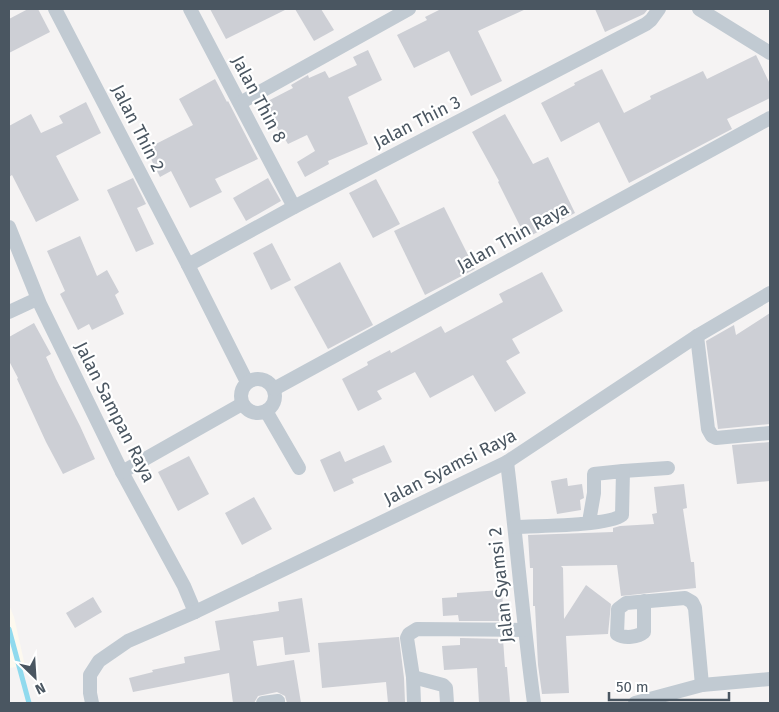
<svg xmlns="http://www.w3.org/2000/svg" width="779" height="712" font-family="'Fira Sans',sans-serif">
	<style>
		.commercial { fill: #fdf9ef }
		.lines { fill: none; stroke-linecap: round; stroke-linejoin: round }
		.stream { stroke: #90daee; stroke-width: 5 }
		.building { fill: #cdcfd5 }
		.minor { stroke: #c1cad2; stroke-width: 14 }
		.labels { text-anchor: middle; stroke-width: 4.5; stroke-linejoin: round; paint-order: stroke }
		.street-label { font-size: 18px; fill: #4a5661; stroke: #fff }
	</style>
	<rect width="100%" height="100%" fill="#f5f3f3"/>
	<polygon class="commercial" points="9,605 14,617 25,666 9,668"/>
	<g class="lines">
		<polyline class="stream" points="9,629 29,703"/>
	</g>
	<g class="building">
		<polygon points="28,9 38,9 50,32 9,53 9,19"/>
		<polygon points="210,9 287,9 226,39"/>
		<polygon points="295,9 321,9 334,30 314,41"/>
		<polygon points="441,9 526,9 478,31 502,81 471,96 449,51 414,68 397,35 427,20 425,17"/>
		<polygon points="595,9 648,9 644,14 605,32"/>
		<polygon points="368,50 382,80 348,97 368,144 328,161 329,164 305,177 297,162 315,151 307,135 288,144 283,136 282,137 264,103 293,88 291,85 308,75 309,78 325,71 329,78 357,65 353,57"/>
		<polygon points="756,55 770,84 770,98 727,119 732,129 629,183 599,122 561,142 541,103 575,85 574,83 602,69 624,113 651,99 650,96 703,71 707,79"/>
		<polygon points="215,79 227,102 228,101 258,159 215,179 222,192 190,208 171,171 160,177 146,149 193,125 179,99"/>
		<polygon points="86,102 101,133 56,156 79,200 36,222 12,175 9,177 9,126 31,114 41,133 63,123 59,116"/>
		<polygon points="505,114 533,164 548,157 575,213 526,238 498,182 499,181 472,132"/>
		<polygon points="133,178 146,204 137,208 154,244 136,252 107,190"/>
		<polygon points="268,178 281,201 246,221 233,198"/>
		<polygon points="376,179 400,224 373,238 349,193"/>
		<polygon points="444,207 475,269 425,295 394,231"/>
		<polygon points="80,236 97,276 107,270 119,292 115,295 124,314 92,330 89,324 78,330 60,294 65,291 47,251"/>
		<polygon points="272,243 291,280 271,290 253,253"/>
		<polygon points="340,262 373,325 328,349 294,287"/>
		<polygon points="542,272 563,311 512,339 520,353 506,361 526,393 495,412 473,375 430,398 415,372 377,391 382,399 358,411 342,379 368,365 367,362 390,350 391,353 441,326 445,333 503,302 499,294"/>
		<polygon points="770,313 770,424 718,429 706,341 734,325 736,335"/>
		<polygon points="34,323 51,354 46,357 56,379 80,426 95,459 63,474 46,442 17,379 18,378 9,361 9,337"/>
		<polygon points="770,442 770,481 737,484 732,445"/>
		<polygon points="384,445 392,462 352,479 354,483 334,492 320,460 340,451 345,462"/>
		<polygon points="189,456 209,494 178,511 158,472"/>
		<polygon points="567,478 568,486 582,484 584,498 580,500 581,510 557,514 551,481"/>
		<polygon points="684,484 687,508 683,509 691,562 694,562 696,588 621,596 617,565 561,566 563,568 564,619 586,585 611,604 608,634 566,636 569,693 542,694 538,665 535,606 533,606 533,568 530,568 528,535 613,532 613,528 620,526 654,524 652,514 657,513 654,487"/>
		<polygon points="254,497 272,529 242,545 225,513"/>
		<polygon points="502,590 504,621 459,621 458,615 443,616 442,598 457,597 457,593"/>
		<polygon points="93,597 102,612 75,628 66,613"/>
		<polygon points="302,598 310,652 285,655 283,637 253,641 257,666 294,660 301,703 287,703 285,696 277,692 258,696 254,703 233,703 229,673 133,692 129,678 153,672 152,670 185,663 184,657 220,650 215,621 279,611 278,602"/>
		<polygon points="399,637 404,678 405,702 388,703 386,682 322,688 318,643"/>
		<polygon points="460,638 503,639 505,667 507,667 510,702 479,703 477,668 444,670 442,646 460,645"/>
	</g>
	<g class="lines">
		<g class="minor">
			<polyline points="55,9 188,265 247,382"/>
			<polyline points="190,9 294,207"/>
			<polyline points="699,9 770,53"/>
			<polyline points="240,103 409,9"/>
			<polyline points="9,227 40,304 122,472 184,586 195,612"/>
			<polyline points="188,265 294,207 646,24 651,20 659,9"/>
			<polyline points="9,312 37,299"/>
			<polyline points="697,336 708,429 712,436 716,438 770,433"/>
			<circle cx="258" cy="396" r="17"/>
			<polyline points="274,389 770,118"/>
			<polyline points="266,411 299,468"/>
			<path d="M507,462C517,543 523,623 534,703"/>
			<polyline points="623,471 668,468"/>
			<polyline points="122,472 242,404"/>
			<path d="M515,527C535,526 609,526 622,515L623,471L594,474V493L589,522"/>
			<path d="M644,601V632C638,637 625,639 617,634L618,609L626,603L685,598L692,602L695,608L702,685"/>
			<polyline points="413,677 443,685 446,688 447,703"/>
			<polyline points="92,703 90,693 90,675 99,661 128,641 195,612 507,462 697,336 770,293"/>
			<polyline points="263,703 278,701 278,703"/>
			<polyline points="414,703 413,677 407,638 409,634 417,629 524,630"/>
			<polyline points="635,703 702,685 770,679"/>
		</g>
	</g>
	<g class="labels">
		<g class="street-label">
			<text transform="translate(259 99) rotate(62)" y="6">Jalan Thin 8</text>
			<text transform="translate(417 122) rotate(-27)" y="6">Jalan Thin 3</text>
			<text transform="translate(138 128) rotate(63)" y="6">Jalan Thin 2</text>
			<text transform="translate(513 237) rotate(-29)" y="6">Jalan Thin Raya</text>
			<text transform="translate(115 412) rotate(63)" y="6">Jalan Sampan Raya</text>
			<text transform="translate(450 467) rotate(-27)" y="6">Jalan Syamsi Raya</text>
			<text transform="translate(501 585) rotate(-96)" y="6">Jalan Syamsi 2</text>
		</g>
	</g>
	<rect width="779" height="712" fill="none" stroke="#4a5661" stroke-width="20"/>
	<g transform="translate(35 677) rotate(155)" stroke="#ffffff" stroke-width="4" paint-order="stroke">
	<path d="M0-4L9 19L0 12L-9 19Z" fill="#4a5661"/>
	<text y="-8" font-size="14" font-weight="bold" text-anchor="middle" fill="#4a5661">N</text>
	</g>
	<path d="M609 692v8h120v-8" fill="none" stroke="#4a5661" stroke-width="2.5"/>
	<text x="616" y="692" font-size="15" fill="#4a5661" stroke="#ffffff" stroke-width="4" paint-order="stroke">50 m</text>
</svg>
